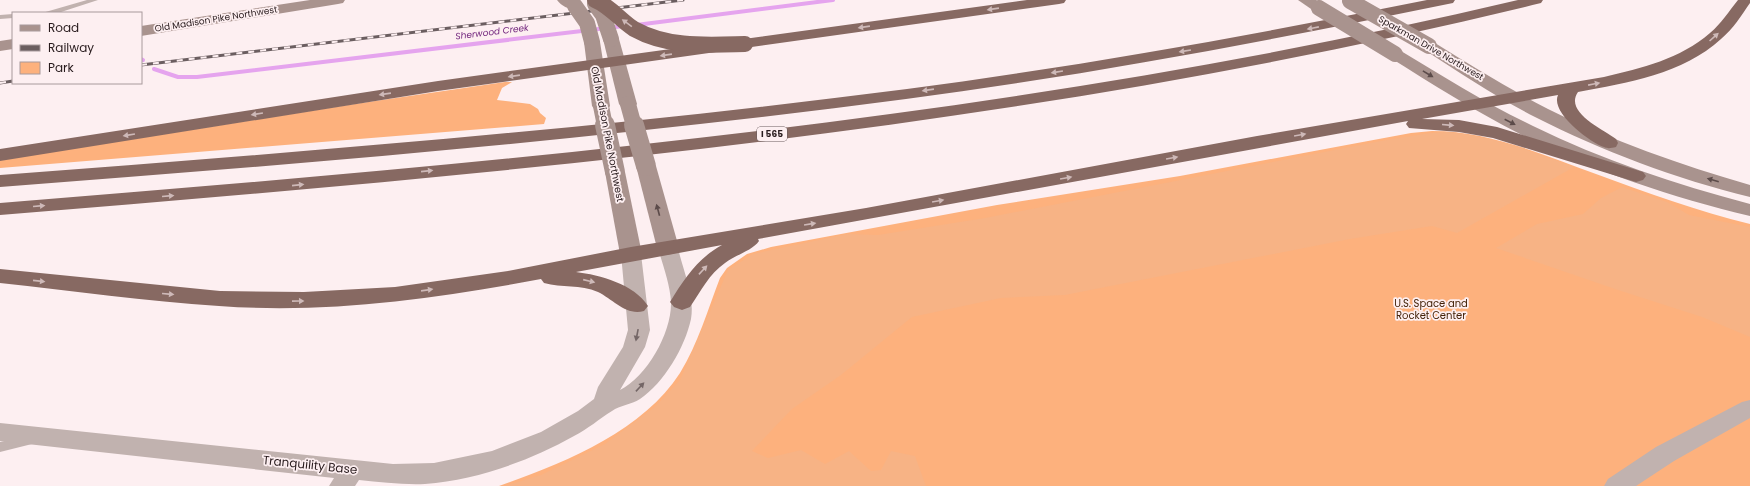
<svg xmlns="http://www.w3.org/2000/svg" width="1750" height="486" font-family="Poppins,sans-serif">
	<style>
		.green { fill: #fdb17d }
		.forest { fill: #f7b385 }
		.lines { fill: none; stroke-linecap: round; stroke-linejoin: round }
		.stream { stroke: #e5a4ee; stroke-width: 4 }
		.lane { fill: #c1b2af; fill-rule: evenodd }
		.street { fill: #c1b2af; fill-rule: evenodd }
		.secondary { fill: #a9938e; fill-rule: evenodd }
		.highway { fill: #876962; fill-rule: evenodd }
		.rail-casing { stroke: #6b5e60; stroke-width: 3 }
		.rail { stroke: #fdeff1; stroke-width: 2; stroke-dasharray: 6; stroke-linecap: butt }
		.secondary-bridge-far1 { stroke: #a9938e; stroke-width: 16 }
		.secondary-bridge { stroke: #a9938e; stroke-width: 20 }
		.highway-bridge { stroke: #876962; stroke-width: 16 }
		.oneway { fill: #ceb9b8 }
		.oneway2 { fill: #5c4b4a }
		.oneway3 { fill: #746666 }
		.labels { text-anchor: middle; stroke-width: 3.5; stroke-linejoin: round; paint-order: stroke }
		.far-street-label { font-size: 9px; fill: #281b1d; stroke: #fdeff1 }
		.far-water-label { font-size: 9px; font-style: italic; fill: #73277e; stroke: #fdeff1 }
		.shield { fill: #fdeff1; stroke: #685b5d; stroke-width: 1 }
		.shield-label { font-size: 9px; font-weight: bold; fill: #281b1d }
		.street-label { font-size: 10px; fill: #281b1d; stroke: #fdeff1 }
		.park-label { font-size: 10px; fill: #44230a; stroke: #fdeff1 }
		.near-street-label { font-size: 12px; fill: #281b1d; stroke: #fdeff1 }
	</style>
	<rect width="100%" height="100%" fill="#fdeff1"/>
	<g class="green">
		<polygon points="505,82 512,82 502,88 497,100 530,104 538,109 540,113 546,118 544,124 0,168 0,160 348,105"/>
		<path d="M1432,131C1490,131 1543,155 1596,174C1647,193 1698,211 1750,224V486H499C562,464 642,432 680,373C698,344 708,309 720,278L727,268L747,254L771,247L997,205L1180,176L1411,133Z"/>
	</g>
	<g class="forest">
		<path d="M1447,132C1492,136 1532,151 1574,167L1457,233L1432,226L1350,239L1065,295L1001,298L912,317L841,375L792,409L752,451L768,458L801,450L825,464L849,451L871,471L881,470L891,451L915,456L926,486H505L541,475L605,444L656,406L680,380L728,270L753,254L847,234L878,235L985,218L1381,141L1430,133Z"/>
		<polygon points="1622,187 1667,202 1689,215 1750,227 1750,337 1702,317 1618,290 1496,248 1537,224 1583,214 1601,198"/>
	</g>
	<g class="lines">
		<g class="stream">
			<polyline points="636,25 833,0"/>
			<polyline points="141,59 143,60"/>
			<polyline points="154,69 178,77 197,77 624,26"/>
		</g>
		<g class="lane">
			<polygon points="87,0 98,0 58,13 42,13"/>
			<polygon points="13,14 13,18 0,19 0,15"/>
			<polygon points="31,435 36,437 37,440 36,443 0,452 0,442"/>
		</g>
		<g class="street">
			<path d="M668,242L675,244L678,248C683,271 695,295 691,319C685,347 664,383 640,399C631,405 620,405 612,411C599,419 588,429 574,436C529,461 477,480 425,484C403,485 381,482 359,480L355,486H329L334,478L0,441V423L393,464L434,463L492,451L541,432L578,411L594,399L598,387L623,347L628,330L621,254L624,250L631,248L638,250L641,254L650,330L645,347L620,390C647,377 672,332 671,302C670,284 663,266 658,248L661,244Z"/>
			<polygon points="1750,400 1750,418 1674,461 1636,486 1604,486 1608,479 1656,447 1742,402"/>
		</g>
		<g class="secondary">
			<polygon points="310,0 345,0 343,3 338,4 141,36 141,26"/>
			<path d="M557,0H575L582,6L580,9C572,11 562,7 557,0Z"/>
			<polygon points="1298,0 1316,0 1326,8 1324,11 1314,11"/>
			<polygon points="611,34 617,36 619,39 637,104 634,108 628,109 622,108 619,104 603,39 605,36"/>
			<polygon points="592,37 598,39 600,42 610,106 607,110 601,111 595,110 592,106 584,42 586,39"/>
			<polygon points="13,39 13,49 0,51 0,41"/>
			<path d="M1429,41L1435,43C1472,66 1509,89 1548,109C1612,141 1681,165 1750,185V197C1676,179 1602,151 1535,117C1496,97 1460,73 1423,49L1421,46L1423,43Z"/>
			<path d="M1395,49L1401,51C1444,77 1487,104 1533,126C1602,160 1675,184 1750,204V216C1671,197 1593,171 1520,134C1475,111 1432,84 1389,57L1387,54L1389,51Z"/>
			<polygon points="646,160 653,162 656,166 679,248 676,253 668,255 660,253 657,248 636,166 639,162"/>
			<polygon points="615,166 622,168 625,172 642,254 639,259 631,261 623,259 620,254 605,172 608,168"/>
		</g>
		<g class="highway">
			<polygon points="1027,0 1066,0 1064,3 1059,4 438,91 0,161 0,149 438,81"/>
			<path d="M1427,0H1455L1453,3L1448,4C1268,41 1088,75 906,99C605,139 303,164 0,187V175C303,152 605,128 907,89C1081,66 1254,35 1427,0Z"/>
			<path d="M1518,0H1543L1541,3C1037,127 517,173 0,215V203C508,162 1020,118 1518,0Z"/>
			<path d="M1738,0H1750V3C1741,16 1733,29 1721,39C1683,74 1627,83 1578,92C1564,112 1602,129 1616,139L1618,143L1616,147C1611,148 1608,149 1604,147C1589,142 1550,112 1558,95L1422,119L1459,120L1497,127L1643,172L1646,176L1643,180L1636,182L1493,138L1459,132L1409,128L1406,124L1408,121L758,239L759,241C752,251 735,255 725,263C709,274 701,291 690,307L682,310L674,307L670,302C684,279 698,258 722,245L576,272C600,275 634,284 648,306L644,311C626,316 614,300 598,292C580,284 562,288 544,283L541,279C436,299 326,314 219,306C146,301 73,291 0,283V269L220,291L304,292L395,287L508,271L631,247L866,208L1257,136L1604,77C1642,68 1680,59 1710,33C1721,24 1729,11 1738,0Z"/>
		</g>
		<defs>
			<g id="rail">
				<polyline points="141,65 683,0"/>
				<polyline points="0,83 13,81"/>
			</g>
		</defs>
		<use href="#rail" class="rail-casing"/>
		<use href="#rail" class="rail"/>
		<g class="secondary-bridge-far1">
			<polyline points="1350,1 1429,46"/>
			<polyline points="595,4 603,15 611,39"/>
			<polyline points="575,6 587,23 592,42"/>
			<polyline points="1319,8 1395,54"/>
			<polyline points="628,104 634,126"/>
			<polyline points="601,106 605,126"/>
		</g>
		<g class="secondary-bridge">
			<polyline points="605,125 615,172"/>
			<polyline points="634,125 646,166"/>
		</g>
		<path class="highway-bridge" d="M595,0C610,6 620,20 634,29C668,48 707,45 745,44"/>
	</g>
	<defs><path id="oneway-solid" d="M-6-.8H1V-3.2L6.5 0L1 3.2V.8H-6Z"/></defs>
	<g class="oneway">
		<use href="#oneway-solid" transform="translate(993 9) rotate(172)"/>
		<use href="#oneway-solid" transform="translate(627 23) rotate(-144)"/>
		<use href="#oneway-solid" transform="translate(864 27) rotate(172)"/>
		<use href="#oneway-solid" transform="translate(1313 28) rotate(169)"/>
		<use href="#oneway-solid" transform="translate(1714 37) rotate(-42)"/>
		<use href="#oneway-solid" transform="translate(1185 51) rotate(171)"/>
		<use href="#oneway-solid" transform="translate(666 55) rotate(172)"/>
		<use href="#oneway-solid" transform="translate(1057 72) rotate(171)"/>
		<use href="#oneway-solid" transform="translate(514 76) rotate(172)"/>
		<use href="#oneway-solid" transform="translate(1594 84) rotate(-11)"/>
		<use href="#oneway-solid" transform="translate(928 90) rotate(172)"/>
		<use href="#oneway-solid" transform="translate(385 94) rotate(172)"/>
		<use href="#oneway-solid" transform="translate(257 114) rotate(171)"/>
		<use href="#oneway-solid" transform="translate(1448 125) rotate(5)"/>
		<use href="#oneway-solid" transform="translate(129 135) rotate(171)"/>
		<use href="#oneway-solid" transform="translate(1300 135) rotate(-10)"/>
		<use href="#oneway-solid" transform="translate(1172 158) rotate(-10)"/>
		<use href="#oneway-solid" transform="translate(427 171) rotate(-6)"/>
		<use href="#oneway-solid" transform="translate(1066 178) rotate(-10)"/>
		<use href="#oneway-solid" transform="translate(298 185) rotate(-6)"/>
		<use href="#oneway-solid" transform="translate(168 196) rotate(-5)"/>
		<use href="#oneway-solid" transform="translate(938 201) rotate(-10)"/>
		<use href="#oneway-solid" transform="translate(39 206) rotate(-5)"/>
		<use href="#oneway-solid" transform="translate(810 224) rotate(-9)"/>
		<use href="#oneway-solid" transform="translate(703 270) rotate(-47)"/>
		<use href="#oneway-solid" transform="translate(39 281) rotate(6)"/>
		<use href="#oneway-solid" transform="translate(589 281) rotate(13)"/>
		<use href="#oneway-solid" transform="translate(427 290) rotate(-8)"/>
		<use href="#oneway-solid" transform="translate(168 294) rotate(5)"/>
		<use href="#oneway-solid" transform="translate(298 301) rotate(-1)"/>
	</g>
	<g class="oneway2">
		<use href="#oneway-solid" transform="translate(1428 74) rotate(31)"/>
		<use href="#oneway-solid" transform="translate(1510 122) rotate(27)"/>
		<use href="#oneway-solid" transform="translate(1713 180) rotate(-164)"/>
		<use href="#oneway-solid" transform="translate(658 210) rotate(-105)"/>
	</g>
	<g class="oneway3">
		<use href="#oneway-solid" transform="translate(637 335) rotate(101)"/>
		<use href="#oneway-solid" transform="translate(640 387) rotate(-47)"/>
	</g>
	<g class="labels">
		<g class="far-street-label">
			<text transform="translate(216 19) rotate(-9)" y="3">Old Madison Pike Northwest</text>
			<text transform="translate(1431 48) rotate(30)" y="3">Sparkman Drive Northwest</text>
		</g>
		<g class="far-water-label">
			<text transform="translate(492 32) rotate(-7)" y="3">Sherwood Creek</text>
		</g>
		<rect class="shield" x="757" y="127" width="30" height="14" rx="3"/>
		<g class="shield-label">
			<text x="772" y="137">I 565</text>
		</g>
		<g class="street-label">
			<text transform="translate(608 134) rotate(79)" y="4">Old Madison Pike Northwest</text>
		</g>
		<g class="park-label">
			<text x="1431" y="307">U.S. Space and<tspan x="1431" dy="12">Rocket Center</tspan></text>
		</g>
		<g class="near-street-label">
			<text transform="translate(310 465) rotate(6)" y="4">Tranquility Base</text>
		</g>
	</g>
	<rect x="12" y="12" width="130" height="72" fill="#fdeff1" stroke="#a89a9c"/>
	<rect x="20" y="25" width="20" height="6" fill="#a9938e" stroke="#a89a9c"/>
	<text x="48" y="32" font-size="12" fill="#281b1d">Road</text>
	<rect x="20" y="45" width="20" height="6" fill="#6b5e60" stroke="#a89a9c"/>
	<text x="48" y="52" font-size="12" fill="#281b1d">Railway</text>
	<rect x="20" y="62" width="20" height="12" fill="#fdb17d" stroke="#a89a9c"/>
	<text x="48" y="72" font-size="12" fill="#281b1d">Park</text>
</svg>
